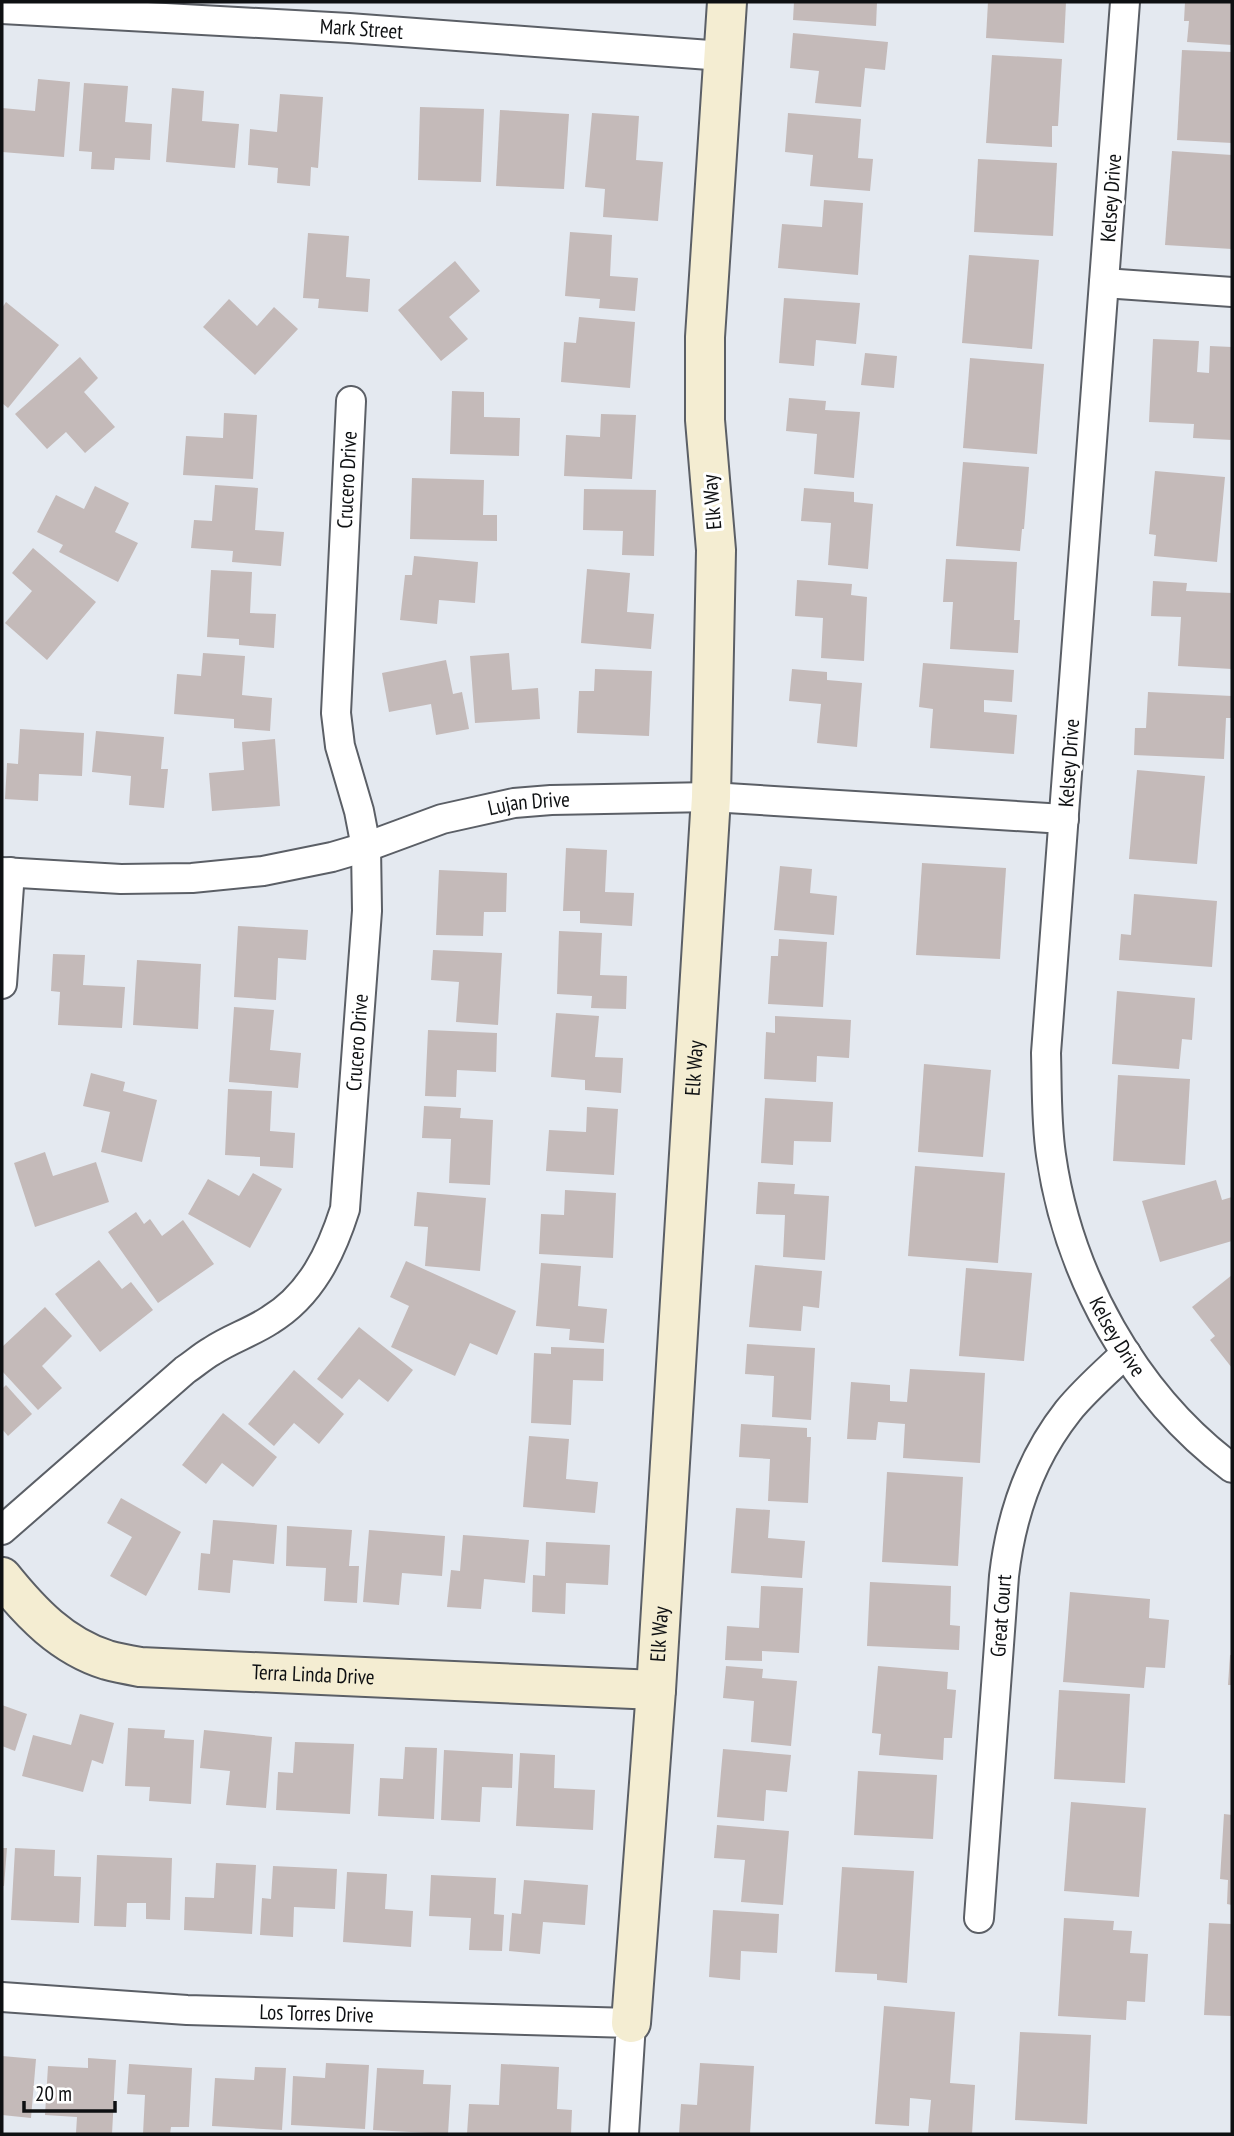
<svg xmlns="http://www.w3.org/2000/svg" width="1234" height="2136" font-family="'PT Sans Narrow',sans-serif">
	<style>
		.building { fill: #c4bab9 }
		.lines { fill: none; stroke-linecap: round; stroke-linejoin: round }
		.street-casing { stroke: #5b5f66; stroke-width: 32 }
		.secondary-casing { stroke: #5b5f66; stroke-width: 42 }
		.street { stroke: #fff; stroke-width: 28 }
		.secondary { stroke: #f4edd2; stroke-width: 38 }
		.labels { text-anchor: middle; stroke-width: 6; stroke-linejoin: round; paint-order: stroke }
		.street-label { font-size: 21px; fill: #0e1012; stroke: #fff }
	</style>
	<rect width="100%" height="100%" fill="#e4e9f0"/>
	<g class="building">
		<polygon points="794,2 877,2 876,26 793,20"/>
		<polygon points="988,2 1066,2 1064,43 986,38"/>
		<polygon points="1185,2 1232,2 1232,45 1187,42 1189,21 1184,21"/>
		<polygon points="793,33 888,42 885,70 865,68 861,107 815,103 819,71 790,68"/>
		<polygon points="1182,50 1232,52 1232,143 1177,140"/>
		<polygon points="992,55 1062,59 1058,126 1052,126 1052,147 986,143"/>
		<polygon points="38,79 70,82 64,157 2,152 2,108 35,111"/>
		<polygon points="84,83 128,86 125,122 152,124 150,160 115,158 114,170 91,169 92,152 79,151"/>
		<polygon points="172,88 204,91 202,121 239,124 235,168 166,162"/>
		<polygon points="280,94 323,97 318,168 311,167 310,186 277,183 278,168 248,165 250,129 277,132"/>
		<polygon points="420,107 484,109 481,182 418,180"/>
		<polygon points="500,110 569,114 564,189 496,186"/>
		<polygon points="592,113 639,116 636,160 663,162 658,221 603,217 605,189 585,187"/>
		<polygon points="788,113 861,119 858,158 873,159 870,191 810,186 813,155 785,152"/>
		<polygon points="1172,151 1232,155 1232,249 1165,245"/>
		<polygon points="978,159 1057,163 1053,236 974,232"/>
		<polygon points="824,200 863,203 858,275 778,268 782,224 822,227"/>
		<polygon points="570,232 612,235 610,276 638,278 635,311 599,308 600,299 565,296"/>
		<polygon points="308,233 349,236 346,277 370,279 368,312 318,308 319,299 303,298"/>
		<polygon points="969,255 1039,260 1032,349 962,343"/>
		<polygon points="455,261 480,291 449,317 468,339 441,361 398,310"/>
		<polygon points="784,298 860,303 856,344 816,340 814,366 779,363"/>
		<polygon points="229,299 257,326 274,307 298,329 255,375 203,327"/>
		<polygon points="6,302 59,345 8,408 2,403 2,308"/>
		<polygon points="579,317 635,322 630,388 561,382 564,342 576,343"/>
		<polygon points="1153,339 1199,341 1197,372 1209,373 1210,346 1232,347 1232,440 1193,438 1194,424 1149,422"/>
		<polygon points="865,353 897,356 894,388 861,385"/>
		<polygon points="80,357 98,378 84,392 115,427 85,453 66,432 47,449 15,414"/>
		<polygon points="970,358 1044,364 1037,454 963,448"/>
		<polygon points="452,391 484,392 484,417 520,418 519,456 450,454"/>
		<polygon points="789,398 826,401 825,410 860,412 854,478 814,474 817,434 786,431"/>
		<polygon points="224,413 257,415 253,479 183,475 186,436 223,438"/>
		<polygon points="601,414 636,415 632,479 564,476 566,435 600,437"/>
		<polygon points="963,462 1029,467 1024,529 1022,529 1020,551 956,546"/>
		<polygon points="1155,471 1225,477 1217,562 1154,556 1156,535 1149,534"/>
		<polygon points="412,478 484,480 483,515 497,515 497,541 410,539"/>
		<polygon points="215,485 258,488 255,530 284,532 281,566 232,562 233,551 191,548 194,520 212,521"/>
		<polygon points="95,486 129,503 115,532 138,543 118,582 59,552 63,545 37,532 56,495 84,509"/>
		<polygon points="804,488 854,492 854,502 873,504 868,569 828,565 831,523 801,521"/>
		<polygon points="584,489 656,490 654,556 622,555 623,531 583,530"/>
		<polygon points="33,548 96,602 47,660 5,623 32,591 12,573"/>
		<polygon points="414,556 478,562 475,603 439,600 437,624 400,620 405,575 412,575"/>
		<polygon points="946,559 1017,562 1014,620 1020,620 1018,653 950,649 953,602 943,602"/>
		<polygon points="587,569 630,573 627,612 654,614 651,649 581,643"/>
		<polygon points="211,570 252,572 250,613 276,614 274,648 239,645 239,639 207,637"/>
		<polygon points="797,580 852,584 851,595 867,597 864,661 821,658 823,618 795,616"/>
		<polygon points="1153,581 1187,583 1186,591 1232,593 1232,669 1178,666 1181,617 1151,616"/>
		<polygon points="203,653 245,656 242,695 272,698 270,731 234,728 234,719 174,714 177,674 201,676"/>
		<polygon points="509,653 512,690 538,688 540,719 475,723 470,656"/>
		<polygon points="446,660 453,694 462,692 469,729 436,735 431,704 389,712 382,673"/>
		<polygon points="923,663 1014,670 1012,702 984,700 984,712 1017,715 1014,754 930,748 933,709 919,707"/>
		<polygon points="595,669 652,671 649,736 577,733 579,691 594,691"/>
		<polygon points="792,669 827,672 827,680 862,683 857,747 817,743 821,704 789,701"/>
		<polygon points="1148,692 1232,696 1232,718 1226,718 1224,759 1134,755 1135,728 1146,728"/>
		<polygon points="20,729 84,733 82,776 39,774 38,801 5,799 7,763 18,764"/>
		<polygon points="96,731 164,737 161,769 168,769 164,808 129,805 131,776 92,772"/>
		<polygon points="275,739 280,806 212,811 209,773 244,770 242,742"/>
		<polygon points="1137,770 1205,776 1197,864 1129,859"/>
		<polygon points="566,848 607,850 605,892 634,893 632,926 580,923 580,911 563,911"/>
		<polygon points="922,863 1006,868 1000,959 916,955"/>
		<polygon points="780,866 812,869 810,893 837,896 834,935 774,930"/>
		<polygon points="439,870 507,873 506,912 484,912 483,936 436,935"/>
		<polygon points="1134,894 1217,901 1212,967 1119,960 1121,934 1131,935"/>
		<polygon points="238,926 308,930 306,960 278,958 276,1000 234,997"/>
		<polygon points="559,931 602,933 600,975 627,976 626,1009 591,1008 592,996 557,994"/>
		<polygon points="779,939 827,942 823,1007 768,1004 771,956 778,956"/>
		<polygon points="433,950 502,953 498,1025 456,1022 459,982 431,980"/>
		<polygon points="53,954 85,955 83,985 125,987 122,1028 58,1025 60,992 51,991"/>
		<polygon points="137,960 201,964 198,1029 133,1025"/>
		<polygon points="1117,991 1195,998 1192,1040 1182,1039 1179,1069 1112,1064"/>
		<polygon points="234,1007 274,1010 270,1050 301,1053 298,1088 229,1082"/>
		<polygon points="556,1013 599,1016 595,1057 623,1058 621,1093 585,1090 585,1080 551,1077"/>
		<polygon points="775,1016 851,1020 849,1058 817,1056 816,1082 764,1079 766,1032 775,1033"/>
		<polygon points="428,1030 497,1033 496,1072 457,1070 456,1097 425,1096"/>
		<polygon points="924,1064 991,1070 983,1157 918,1152"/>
		<polygon points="91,1073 125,1082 123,1091 157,1100 142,1162 101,1152 110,1112 83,1106"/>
		<polygon points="1118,1075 1190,1079 1185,1165 1113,1161"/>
		<polygon points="228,1089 272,1091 270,1131 295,1133 293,1168 260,1166 260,1157 225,1155"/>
		<polygon points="765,1098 833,1102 831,1142 794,1141 793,1165 761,1163"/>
		<polygon points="424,1106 461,1108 460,1118 493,1120 490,1185 449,1183 451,1139 422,1138"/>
		<polygon points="587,1107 618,1109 614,1175 546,1171 549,1130 586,1132"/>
		<polygon points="45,1152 53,1176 96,1162 109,1202 35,1227 14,1163"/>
		<polygon points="915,1166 1005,1173 998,1263 908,1256"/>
		<polygon points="253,1173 282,1189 250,1248 188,1214 208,1179 239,1196"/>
		<polygon points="1216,1180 1222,1200 1232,1197 1232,1241 1160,1262 1142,1201"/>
		<polygon points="758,1182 795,1184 794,1194 829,1196 825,1260 783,1257 785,1215 756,1214"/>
		<polygon points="565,1190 616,1193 613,1258 539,1254 541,1214 564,1215"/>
		<polygon points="417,1192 486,1198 480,1271 425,1266 428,1227 414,1226"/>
		<polygon points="136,1212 144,1224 150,1219 162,1236 183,1220 214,1264 158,1303 108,1232"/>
		<polygon points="99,1260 122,1289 131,1282 153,1310 100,1352 55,1294"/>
		<polygon points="406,1261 516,1311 497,1355 470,1343 455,1376 391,1347 409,1306 390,1297"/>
		<polygon points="541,1263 581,1266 578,1306 607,1309 604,1343 569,1340 570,1329 536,1326"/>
		<polygon points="755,1265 822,1271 819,1308 803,1306 801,1331 749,1327"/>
		<polygon points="966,1268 1032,1273 1024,1361 959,1356"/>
		<polygon points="1232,1275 1232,1368 1210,1340 1215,1336 1192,1307"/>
		<polygon points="45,1307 72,1336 42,1366 62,1388 38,1410 2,1371 2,1347"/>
		<polygon points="359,1327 413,1370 388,1402 359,1379 342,1399 317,1379"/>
		<polygon points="747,1344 815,1348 811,1420 772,1417 774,1376 745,1374"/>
		<polygon points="551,1347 604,1349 603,1381 573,1380 571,1425 531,1423 534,1353 551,1354"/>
		<polygon points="910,1369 985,1373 980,1463 903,1458 905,1424 878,1422 876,1440 847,1439 851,1382 890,1385 890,1401 907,1402"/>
		<polygon points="294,1370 344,1414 319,1444 294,1423 274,1446 248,1424"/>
		<polygon points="6,1385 32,1414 8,1436 2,1429 2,1389"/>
		<polygon points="223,1413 277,1457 253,1487 222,1463 206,1484 182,1465"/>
		<polygon points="741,1424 807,1428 807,1437 811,1437 808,1503 768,1501 770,1459 739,1457"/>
		<polygon points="529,1436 569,1439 566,1479 598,1482 595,1513 523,1507"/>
		<polygon points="887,1472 963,1477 958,1566 882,1562"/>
		<polygon points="121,1498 181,1532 146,1596 110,1576 132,1537 107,1523"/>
		<polygon points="736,1508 770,1510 768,1538 805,1541 802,1578 731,1573"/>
		<polygon points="213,1520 277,1525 274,1564 233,1560 230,1593 198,1590 201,1553 210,1554"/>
		<polygon points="287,1526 352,1530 349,1566 359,1566 357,1603 324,1601 326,1568 286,1566"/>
		<polygon points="369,1530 445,1536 442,1576 402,1573 399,1605 363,1602"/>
		<polygon points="463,1535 529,1540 525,1583 484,1579 481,1609 447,1607 451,1570 460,1571"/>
		<polygon points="546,1542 610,1545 608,1585 566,1583 565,1614 532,1612 533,1575 545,1576"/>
		<polygon points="870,1582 951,1586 950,1625 960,1626 959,1650 867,1646"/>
		<polygon points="761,1586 803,1588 799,1653 762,1651 762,1661 725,1660 727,1626 759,1628"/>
		<polygon points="1070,1592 1150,1599 1149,1618 1169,1620 1165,1668 1146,1667 1144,1688 1063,1682"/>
		<polygon points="1230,1655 1232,1655 1232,1685 1228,1685"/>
		<polygon points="726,1666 763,1669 762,1678 797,1681 791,1746 751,1742 754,1701 723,1698"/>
		<polygon points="878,1666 948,1672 947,1689 956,1690 952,1738 944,1738 943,1760 879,1755 881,1734 872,1733"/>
		<polygon points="1059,1690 1130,1694 1125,1783 1054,1779"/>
		<polygon points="2,1705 27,1714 15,1751 2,1746"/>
		<polygon points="80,1714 114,1723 103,1764 92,1760 83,1792 22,1776 33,1735 71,1745"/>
		<polygon points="128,1728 165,1730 164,1738 194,1740 191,1804 149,1801 150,1787 125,1786"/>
		<polygon points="204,1730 272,1737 266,1808 226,1805 230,1771 200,1768"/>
		<polygon points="295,1742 354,1744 350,1814 276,1810 278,1772 293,1773"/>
		<polygon points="405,1747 437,1748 434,1819 378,1816 380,1778 403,1779"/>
		<polygon points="723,1749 791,1755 787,1792 766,1790 764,1821 717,1817"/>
		<polygon points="444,1750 513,1754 512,1788 482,1787 480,1822 441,1820"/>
		<polygon points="520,1753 555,1755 554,1788 595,1790 593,1830 516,1826"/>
		<polygon points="858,1771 937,1775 933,1839 854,1835"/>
		<polygon points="1071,1802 1146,1808 1139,1897 1064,1891"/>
		<polygon points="1224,1814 1232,1815 1232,1905 1227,1904 1228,1880 1220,1879"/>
		<polygon points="717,1825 789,1831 783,1905 741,1902 745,1860 714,1858"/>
		<polygon points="2,1848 7,1848 4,1886 2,1886"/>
		<polygon points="15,1848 55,1850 54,1876 81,1877 79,1923 11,1920"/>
		<polygon points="97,1855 172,1858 170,1920 146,1919 146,1903 127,1903 126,1927 94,1926"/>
		<polygon points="216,1863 256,1865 252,1934 184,1930 185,1897 214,1898"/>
		<polygon points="273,1866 337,1869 335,1909 294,1907 293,1937 260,1935 262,1898 271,1899"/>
		<polygon points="842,1867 914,1871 907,1983 877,1980 877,1974 835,1972"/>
		<polygon points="347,1872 387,1874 385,1909 413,1911 411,1947 343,1942"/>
		<polygon points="431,1875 496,1878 494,1914 504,1915 502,1951 469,1950 471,1918 429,1916"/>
		<polygon points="524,1880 588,1885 585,1925 543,1922 540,1954 509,1951 512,1913 521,1914"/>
		<polygon points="713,1910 779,1914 777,1953 741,1951 740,1980 709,1977"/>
		<polygon points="1064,1918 1114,1921 1113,1930 1132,1931 1130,1953 1148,1954 1145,2002 1127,2001 1126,2020 1058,2016"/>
		<polygon points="1209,1923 1232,1924 1232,2016 1204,2015"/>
		<polygon points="884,2006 955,2012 950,2083 975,2085 972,2134 928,2133 931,2100 910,2098 909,2126 875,2124"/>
		<polygon points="1020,2032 1091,2035 1087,2124 1015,2120"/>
		<polygon points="2,2056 36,2059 31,2118 2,2115"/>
		<polygon points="88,2058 116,2060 112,2134 76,2133 77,2117 45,2115 48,2066 88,2068"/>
		<polygon points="326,2063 369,2065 365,2129 291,2125 293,2076 325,2078"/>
		<polygon points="700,2063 754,2066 750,2134 679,2134 681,2104 697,2105"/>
		<polygon points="129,2064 192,2068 189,2127 171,2127 170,2134 143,2134 145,2095 127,2094"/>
		<polygon points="501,2064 559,2067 557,2109 572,2110 571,2134 467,2134 469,2104 499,2105"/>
		<polygon points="255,2067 286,2068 282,2130 212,2126 215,2078 254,2080"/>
		<polygon points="377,2068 424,2070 423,2084 451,2085 448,2134 373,2130"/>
	</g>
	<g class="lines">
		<defs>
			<g id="street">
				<path id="s1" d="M1125,2L1046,1053C1047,1087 1046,1121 1051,1155C1068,1275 1134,1395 1232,1468"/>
				<path id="s2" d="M2,9L349,28L723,56"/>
				<polyline points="1104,283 1232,292"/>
				<path id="s3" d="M2,872L121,879L192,878L263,871L332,857L366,847L442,819L514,803L551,800L711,797L1064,819"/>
				<polyline points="2,984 10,872"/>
				<path id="s4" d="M2,1530L185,1370C194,1364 203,1356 212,1351C230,1339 252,1332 270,1320C311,1295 331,1253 345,1209L367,911L366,847L359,811L340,746L336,713L351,401"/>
				<path id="s5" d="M979,1918L1004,1576C1011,1515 1030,1459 1068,1411C1085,1390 1106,1372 1126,1353"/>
				<path id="s6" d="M2,1997L187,2010L631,2023L624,2134"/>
			</g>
			<g id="secondary">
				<path id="s7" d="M2,1577C31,1613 62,1646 107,1660C118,1663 129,1665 140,1667L656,1690"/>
				<path id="s8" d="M631,2023L656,1690L711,797L716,550L705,420V337L727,2"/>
			</g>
		</defs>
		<use href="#street" class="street-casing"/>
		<use href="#secondary" class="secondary-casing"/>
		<use href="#street" class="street"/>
		<use href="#secondary" class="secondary"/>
	</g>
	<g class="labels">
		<g class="street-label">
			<text dy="7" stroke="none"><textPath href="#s2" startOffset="360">Mark Street</textPath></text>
			<text transform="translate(1111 198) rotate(-86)" y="7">Kelsey Drive</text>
			<text dy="7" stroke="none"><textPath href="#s4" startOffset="1213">Crucero Drive</textPath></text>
			<text transform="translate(712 502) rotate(-95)" y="7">Elk Way</text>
			<text transform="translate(1069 763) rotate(-86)" y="7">Kelsey Drive</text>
			<text dy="7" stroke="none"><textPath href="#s3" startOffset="537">Lujan Drive</textPath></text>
			<text dy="7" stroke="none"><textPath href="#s4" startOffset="646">Crucero Drive</textPath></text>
			<text dy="7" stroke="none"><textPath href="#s8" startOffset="957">Elk Way</textPath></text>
			<text dy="7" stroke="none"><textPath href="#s1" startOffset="1351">Kelsey Drive</textPath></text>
			<text dy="7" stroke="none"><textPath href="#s5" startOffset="303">Great Court</textPath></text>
			<text dy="7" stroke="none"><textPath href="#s8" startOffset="390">Elk Way</textPath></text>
			<text dy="7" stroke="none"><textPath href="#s7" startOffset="343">Terra Linda Drive</textPath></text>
			<text dy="7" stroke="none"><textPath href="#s6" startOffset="315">Los Torres Drive</textPath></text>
		</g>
	</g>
	<rect width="1234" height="2136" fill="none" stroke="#0e1012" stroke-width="7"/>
	<path d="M24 2101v10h91v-10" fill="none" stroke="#0e1012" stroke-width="3.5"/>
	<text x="35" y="2101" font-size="21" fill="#0e1012" stroke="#ffffff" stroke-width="5" paint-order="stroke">20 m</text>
</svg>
